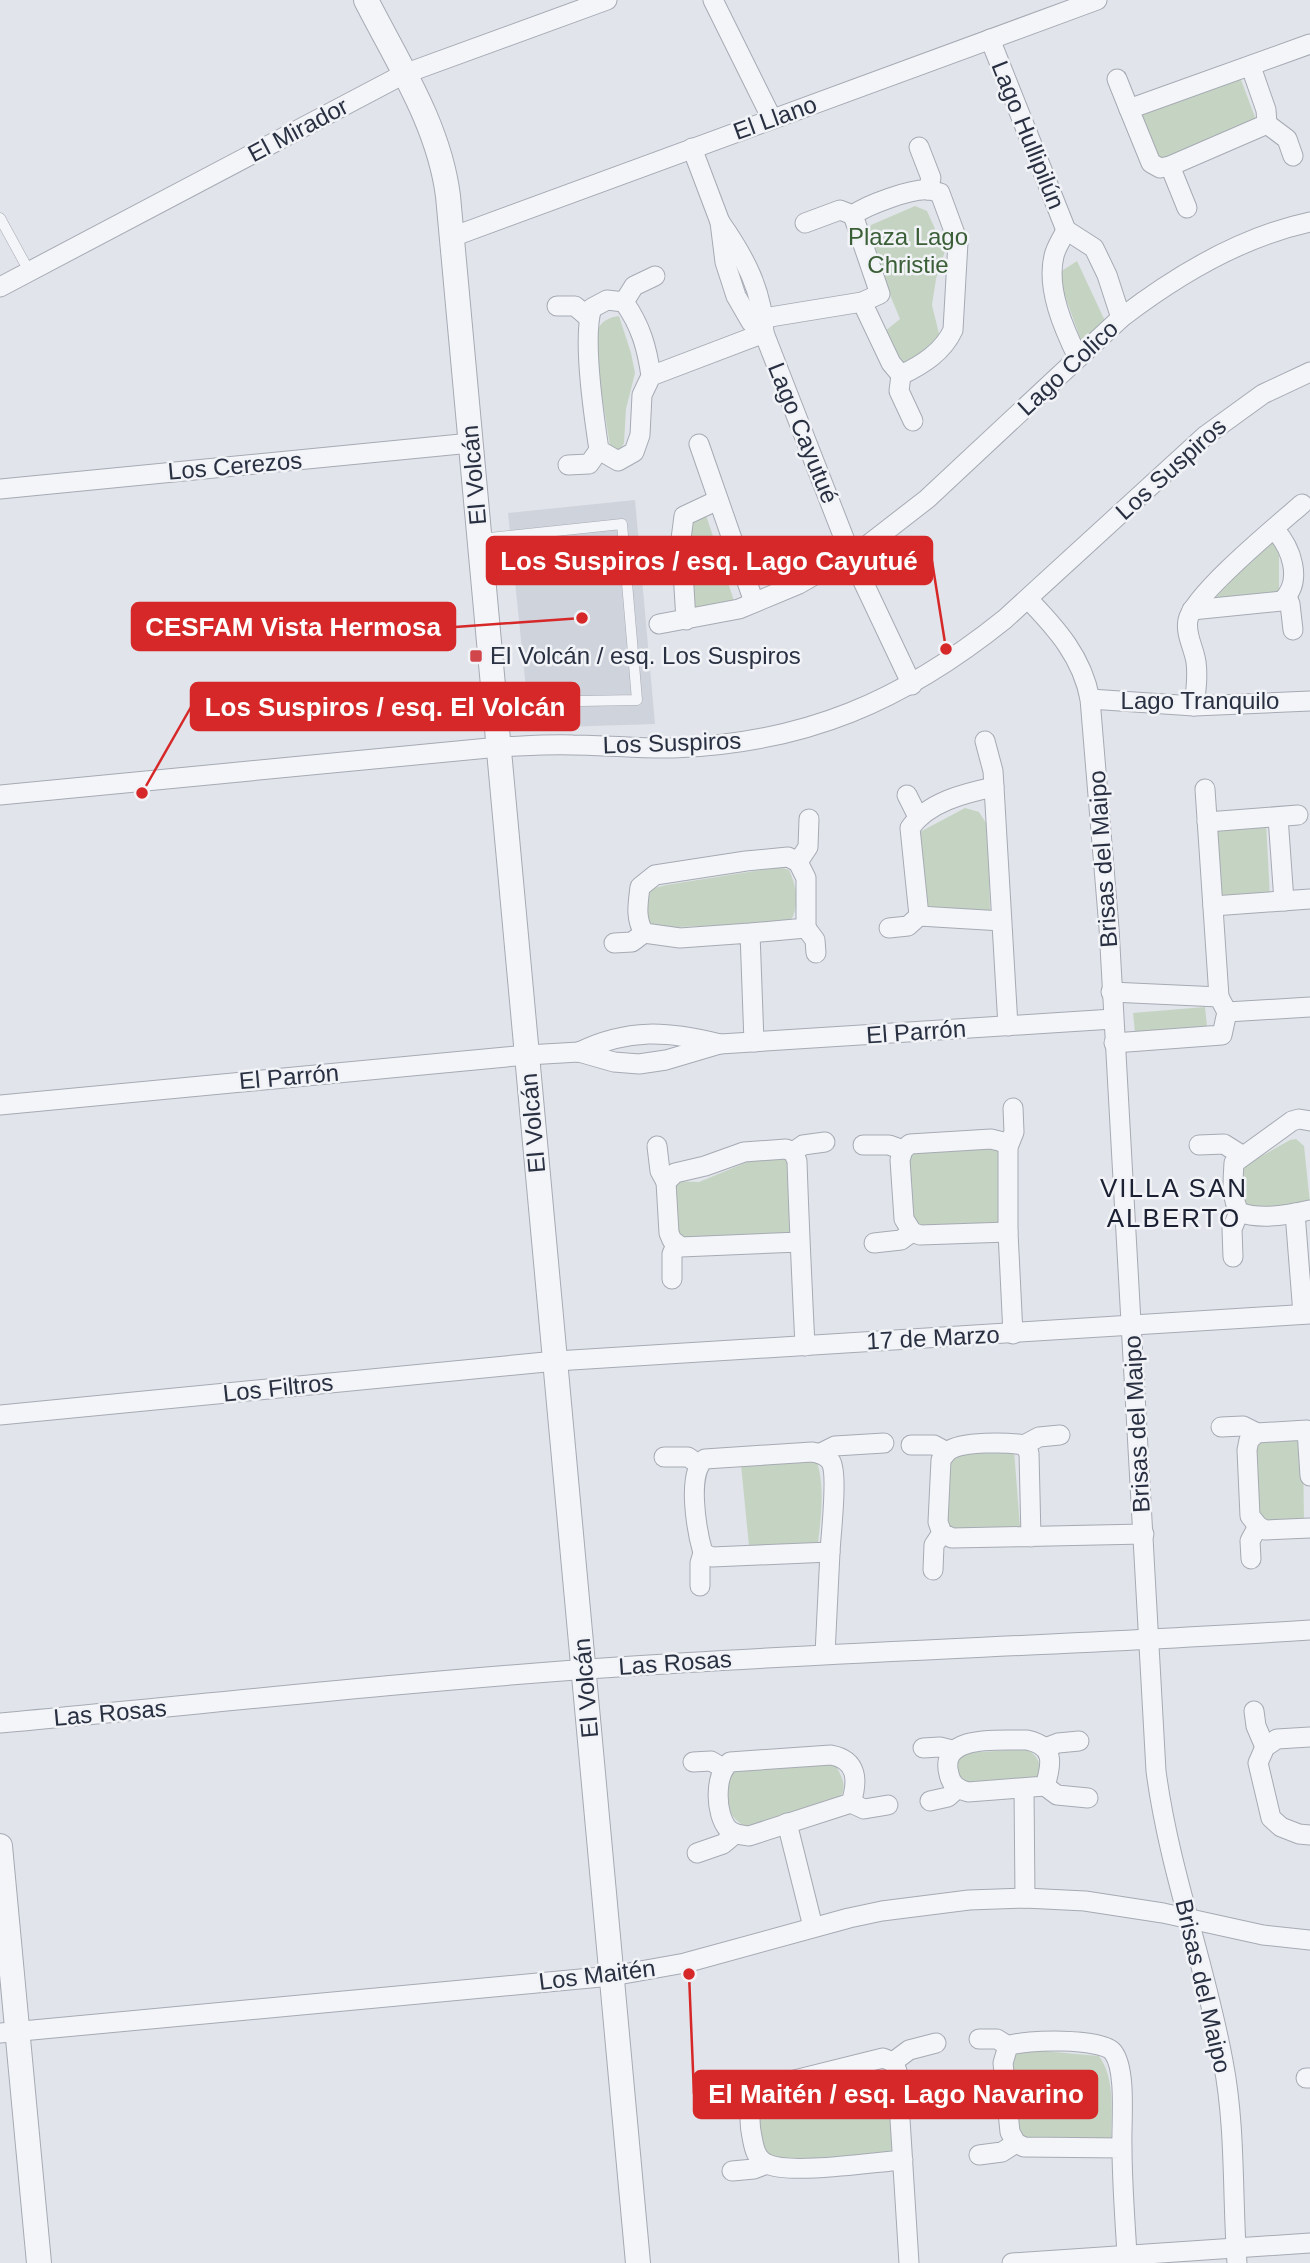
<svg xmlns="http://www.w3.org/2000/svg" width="1310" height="2263" font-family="Arial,sans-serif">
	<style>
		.built { fill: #cfd3dc }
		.green { fill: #c5d4c2 }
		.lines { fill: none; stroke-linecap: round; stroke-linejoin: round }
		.service-casing { stroke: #a6aab4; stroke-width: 11 }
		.minor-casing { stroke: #a6aab4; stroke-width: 21 }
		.tertiary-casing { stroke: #a6aab4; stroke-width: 26 }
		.service { stroke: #f4f5f8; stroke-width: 10 }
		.minor { stroke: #f4f5f8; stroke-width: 19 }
		.tertiary { stroke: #f4f5f8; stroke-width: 24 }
		.poi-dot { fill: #d0464b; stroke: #f1f3f7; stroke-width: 2.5 }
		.labels { text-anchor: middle; stroke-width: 5; stroke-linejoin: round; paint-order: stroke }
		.street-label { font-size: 24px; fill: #293042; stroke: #f1f3f7 }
		.park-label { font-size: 24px; fill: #3a5e36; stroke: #f1f3f7 }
		.poi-label { font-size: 24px; fill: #293042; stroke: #f1f3f7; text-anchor: start }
		.neighbourhood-label { font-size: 26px; letter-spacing: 2px; fill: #1b2133; stroke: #f1f3f7 }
		.leader { fill: none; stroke: #d62828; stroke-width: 2.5 }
		.callout-dot { fill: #d62828; stroke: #f1f3f7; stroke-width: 2.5 }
		.callout { fill: #d62828; stroke: #d62828; stroke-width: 2.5 }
		.callout-label { font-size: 26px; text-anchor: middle; font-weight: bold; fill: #fff }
	</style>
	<rect width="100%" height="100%" fill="#e1e4ea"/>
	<polygon class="built" points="635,500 655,724 530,728 508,513"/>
	<g class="green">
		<polygon points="1238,72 1258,125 1160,162 1140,110"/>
		<polygon points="915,206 927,211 945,251 936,279 932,305 940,338 911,362 900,366 884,332 900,319 867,239 871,225"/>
		<polygon points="1077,261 1105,321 1082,343 1057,274"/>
		<path d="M619,316L631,353L635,373L626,409L624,443L620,450L611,452L593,340C598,326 603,318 619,316Z"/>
		<polygon points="706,515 735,604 695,614 686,542 690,521"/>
		<polygon points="1271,539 1279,554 1279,594 1213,600"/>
		<polygon points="965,808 979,812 988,826 990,911 933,912 925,909 918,833"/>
		<polygon points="1266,822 1270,897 1221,900 1217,825"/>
		<path d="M779,867L789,870C797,887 800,906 790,922L656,928L647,921L646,905L651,889L666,885Z"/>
		<polygon points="1205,1007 1207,1026 1135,1033 1133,1013"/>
		<polygon points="1296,1139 1304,1146 1310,1203 1248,1216 1237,1170 1290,1140"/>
		<polygon points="998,1144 999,1224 906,1228 902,1153"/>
		<polygon points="792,1156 796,1233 676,1241 672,1181 699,1182 752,1160"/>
		<polygon points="1303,1438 1304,1523 1259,1526 1252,1451 1259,1439"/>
		<polygon points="1014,1450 1020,1527 952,1529 943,1523 944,1461 956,1455"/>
		<path d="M810,1459L817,1462C825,1487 821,1517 818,1543L749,1546L741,1465Z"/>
		<path d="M1025,1749C1039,1755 1042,1765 1039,1779L1018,1785L958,1782L954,1761L965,1753Z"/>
		<path d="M826,1763L836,1766C842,1777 848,1787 839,1799L747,1827C723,1816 728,1797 728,1774L735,1771Z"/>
		<path d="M1032,2050L1099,2056C1116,2079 1111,2115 1111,2142L1019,2140L1010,2058L1016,2053Z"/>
		<path d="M874,2070L887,2078L893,2153L792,2164L767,2158C757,2139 755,2118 763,2098Z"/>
	</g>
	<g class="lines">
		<defs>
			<g id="service">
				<polyline points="0,218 29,271"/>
				<polyline points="480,539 622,524 637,700 580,701"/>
			</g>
			<g id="minor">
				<polyline points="713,0 772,119"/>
				<polyline points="990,39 1066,230 1094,248 1107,275 1121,318"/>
				<polyline points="1251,67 1266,110 1267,124 1170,166 1160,168 1151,163 1129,109 1310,44"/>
				<polyline points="1117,79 1129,109"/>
				<polyline points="1267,124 1287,139 1293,156"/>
				<polyline points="919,147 931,178 928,190"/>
				<polyline points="692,148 720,222 725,262 736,296 751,322 764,333"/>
				<polyline points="1170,166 1187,208"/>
				<path d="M720,222C744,256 763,291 764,333L851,556L912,685"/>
				<polyline points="805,223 840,210 853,215"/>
				<path d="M1066,230C1062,239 1056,247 1054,256C1046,289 1064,329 1078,358"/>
				<polyline points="452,237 1097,0"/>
				<polyline points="0,287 404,74 607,0"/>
				<polyline points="624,302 634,286 655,276"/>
				<polyline points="557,306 575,306 589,318"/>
				<path d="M764,318L862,302L891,363L901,375C922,365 943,352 953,330L958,242L940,193C936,192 933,190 929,190C912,188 867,205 853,215L880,294L862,302"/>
				<polyline points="901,375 899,391 913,421"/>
				<path d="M651,376C647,348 641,326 624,302L607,300L592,308C582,337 594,417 599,450L618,461L634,452L640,435L642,395L651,376L764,333"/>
				<polyline points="699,444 754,602"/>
				<polyline points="568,465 589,464 599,450"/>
				<polyline points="0,489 471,443"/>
				<polyline points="1287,597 1290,604 1293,630"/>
				<path d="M1028,599C1057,629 1082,657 1090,699L1109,928L1156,1771C1169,1870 1205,1963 1223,2061C1236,2128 1232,2196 1237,2263"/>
				<path d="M1192,610L1282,601C1304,581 1291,547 1274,529"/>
				<polyline points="686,620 681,539 684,516 718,500"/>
				<path d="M659,624L739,609L799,584L869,544L927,499L1121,318C1177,275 1240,237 1310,222"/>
				<polyline points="1090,699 1194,706 1310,701"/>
				<path d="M1194,706C1196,691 1198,677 1196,662C1194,648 1185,634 1188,620C1193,595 1279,524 1302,504"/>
				<polyline points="985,741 993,771 994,787"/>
				<polyline points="1205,789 1219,997"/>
				<path d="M0,795L499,747C524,746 549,744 573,745C607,745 641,749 674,748C806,743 903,701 1005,619L1205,436L1263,394L1310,372"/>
				<polyline points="907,795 918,817"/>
				<polyline points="1278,817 1284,901"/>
				<polyline points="1207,822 1298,815"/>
				<polyline points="798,862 808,847 809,819"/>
				<polyline points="1213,906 1310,899"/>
				<path d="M1002,921L919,916L910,828C928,802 965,793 994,787L1008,1026"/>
				<polyline points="806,928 815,940 816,953"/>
				<polyline points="889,928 908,926 919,916"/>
				<path d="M750,933L806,928V878L798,862L788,857L746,861L655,875L640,887C638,904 635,918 644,933L680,938L750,933L754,1042"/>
				<polyline points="614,943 632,942 644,933"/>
				<polyline points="1111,992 1219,997 1227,1012 1222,1035 1114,1043"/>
				<polyline points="1227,1012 1310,1007"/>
				<path d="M579,1052C628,1028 668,1031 720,1044"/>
				<polyline points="0,1105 527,1055 579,1052 614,1062 639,1064 666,1060 720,1044 1113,1019"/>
				<path d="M1310,1121L1299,1119L1292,1121L1234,1163C1233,1180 1231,1196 1239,1212C1259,1220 1289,1215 1310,1210"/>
				<polyline points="863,1145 889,1145 903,1150"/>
				<polyline points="1199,1145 1224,1144 1243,1156"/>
				<polyline points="657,1146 660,1171 666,1182"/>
				<polyline points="1008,1147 1003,1142 991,1139 910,1144 903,1150 900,1160 904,1219 912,1232 920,1235 1008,1232"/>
				<polyline points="793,1152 803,1145 825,1142"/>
				<polyline points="1295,1213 1303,1314"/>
				<path d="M800,1242L681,1247L672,1240L669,1233L666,1182L675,1173L705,1166L744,1152L786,1149L793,1152L797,1161C799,1223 802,1284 805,1346"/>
				<polyline points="874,1243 901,1240 912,1232"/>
				<polyline points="1233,1257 1232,1229 1239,1212"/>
				<polyline points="672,1279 672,1254 676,1245"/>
				<polyline points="1013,1334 1008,1232 1008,1147 1014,1132 1013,1108"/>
				<polyline points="0,1415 556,1361 1310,1314"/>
				<polyline points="1221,1427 1243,1426 1257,1433"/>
				<polyline points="911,1445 934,1445 947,1452"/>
				<polyline points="1024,1445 1039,1437 1060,1435"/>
				<path d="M812,1452C820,1453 826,1455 831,1462C838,1475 831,1533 830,1552L712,1557L703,1553C697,1532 686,1473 705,1459Z"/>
				<polyline points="821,1453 835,1446 884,1443"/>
				<polyline points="664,1457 688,1457 698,1464"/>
				<polyline points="1310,1476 1307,1430 1257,1433 1249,1440 1247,1450 1250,1516 1258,1526 1265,1530 1310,1528"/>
				<path d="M1031,1537L1029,1453L1024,1445C1008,1442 962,1441 948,1451C946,1453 943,1457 941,1460L938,1522L942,1533L952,1538L1144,1534"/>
				<polyline points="1251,1559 1250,1541 1258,1526"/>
				<polyline points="933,1570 934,1545 942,1533"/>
				<polyline points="700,1586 700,1563 703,1553"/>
				<polyline points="825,1654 830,1552"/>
				<polyline points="1254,1711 1256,1726 1265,1747"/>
				<path d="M0,1723C206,1704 412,1681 618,1667C848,1651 1079,1645 1310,1630"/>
				<polyline points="1310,1737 1277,1739 1265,1747 1258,1763 1271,1818 1281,1827 1299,1834 1310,1835"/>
				<path d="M1027,1740C1055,1746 1052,1763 1045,1786L968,1792C958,1789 951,1785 949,1774C938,1733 1002,1741 1027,1740Z"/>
				<polyline points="923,1748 940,1747 952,1750"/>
				<polyline points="1045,1748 1058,1743 1079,1741"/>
				<path d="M831,1755C858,1760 858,1781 851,1803L749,1836C741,1835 734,1835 728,1829C715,1814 714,1775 730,1762Z"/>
				<polyline points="693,1762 711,1761 723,1768"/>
				<polyline points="1045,1786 1057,1795 1088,1798"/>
				<polyline points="1024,1789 1025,1898"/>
				<polyline points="930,1801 948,1797 957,1789"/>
				<polyline points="851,1803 864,1809 888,1805"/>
				<polyline points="787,1823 813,1927"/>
				<polyline points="697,1853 723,1844 735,1834"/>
				<polyline points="0,2033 612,1976 685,1963 849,1918 882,1911 969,1900 1025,1898 1085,1901 1163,1913 1263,1935 1310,1940"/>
				<polyline points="979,2039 997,2039 1008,2046"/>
				<polyline points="893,2062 909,2050 936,2043"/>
				<polyline points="1306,2078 1310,2078"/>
				<path d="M1122,2148L1024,2147L1016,2143L1010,2132L1003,2063L1008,2046C1025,2039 1102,2038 1113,2052C1127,2070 1121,2124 1122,2147C1122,2183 1125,2219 1127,2255"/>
				<polyline points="979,2155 1002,2152 1016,2143"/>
				<path d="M903,2160C874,2162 791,2175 767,2164C756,2159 754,2148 752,2137C748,2118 750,2106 758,2089L883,2058L893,2062L897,2071L909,2263"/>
				<polyline points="732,2171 754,2169 767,2164"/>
				<polyline points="1012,2263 1310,2243"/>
			</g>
			<g id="tertiary">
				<path d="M366,0C398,63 439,125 448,196L638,2263"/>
				<polyline points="0,1846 39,2263"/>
			</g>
		</defs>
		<use href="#service" class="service-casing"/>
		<use href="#minor" class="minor-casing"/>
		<use href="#tertiary" class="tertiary-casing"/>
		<use href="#service" class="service"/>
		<use href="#minor" class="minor"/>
		<use href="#tertiary" class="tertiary"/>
	</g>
	<rect class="poi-dot" x="469" y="649" width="14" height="14" rx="3.5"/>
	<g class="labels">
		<g class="street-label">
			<text transform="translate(775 118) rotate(-20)" y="8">El Llano</text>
			<text transform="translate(298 130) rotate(-28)" y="8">El Mirador</text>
			<text transform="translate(1028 135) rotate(68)" y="8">Lago Hullipilún</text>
			<text transform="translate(1068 368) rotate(-43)" y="8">Lago Colico</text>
			<text transform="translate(803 433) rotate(68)" y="8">Lago Cayutué</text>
			<text transform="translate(235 466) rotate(-5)" y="8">Los Cerezos</text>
			<text transform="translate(1171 469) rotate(-42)" y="8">Los Suspiros</text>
			<text transform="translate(474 475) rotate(-95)" y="8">El Volcán</text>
			<text x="1200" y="709">Lago Tranquilo</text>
			<text transform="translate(672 743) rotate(-2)" y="8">Los Suspiros</text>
			<text transform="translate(1103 859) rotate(-94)" y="8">Brisas del Maipo</text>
			<text transform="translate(916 1032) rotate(-4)" y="8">El Parrón</text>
			<text transform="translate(289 1077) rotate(-5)" y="8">El Parrón</text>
			<text transform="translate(533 1123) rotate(-95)" y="8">El Volcán</text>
			<text transform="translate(933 1338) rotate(-3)" y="8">17 de Marzo</text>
			<text transform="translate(278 1388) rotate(-6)" y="8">Los Filtros</text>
			<text transform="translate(1137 1424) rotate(-93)" y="8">Brisas del Maipo</text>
			<text transform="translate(675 1663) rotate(-4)" y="8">Las Rosas</text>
			<text transform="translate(586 1688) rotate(-95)" y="8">El Volcán</text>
			<text transform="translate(110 1713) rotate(-5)" y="8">Las Rosas</text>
			<text transform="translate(597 1975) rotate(-7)" y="8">Los Maitén</text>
			<text transform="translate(1203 1986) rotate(77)" y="8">Brisas del Maipo</text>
		</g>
		<g class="park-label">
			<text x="908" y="245">Plaza Lago<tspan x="908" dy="28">Christie</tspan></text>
		</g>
		<g class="poi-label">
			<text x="490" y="664">El Volcán / esq. Los Suspiros</text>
		</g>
		<g class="neighbourhood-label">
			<text x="1174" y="1197">VILLA SAN<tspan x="1174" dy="30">ALBERTO</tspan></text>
		</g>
	</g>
	<path class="leader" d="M946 649L932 561M582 618L455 627M142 793L191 707M689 1974L694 2094"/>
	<g class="callout-dot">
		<circle cx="946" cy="649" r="7"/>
		<circle cx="582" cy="618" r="7"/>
		<circle cx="142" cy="793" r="7"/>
		<circle cx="689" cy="1974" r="7"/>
	</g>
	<g class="callout">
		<rect x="487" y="537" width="445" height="47" rx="7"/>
		<rect x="132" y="603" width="323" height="47" rx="7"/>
		<rect x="191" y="683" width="388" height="47" rx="7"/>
		<rect x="694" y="2071" width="403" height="47" rx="7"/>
	</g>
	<g class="callout-label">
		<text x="709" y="570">Los Suspiros / esq. Lago Cayutué</text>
		<text x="293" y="636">CESFAM Vista Hermosa</text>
		<text x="385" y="716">Los Suspiros / esq. El Volcán</text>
		<text x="896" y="2103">El Maitén / esq. Lago Navarino</text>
	</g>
</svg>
